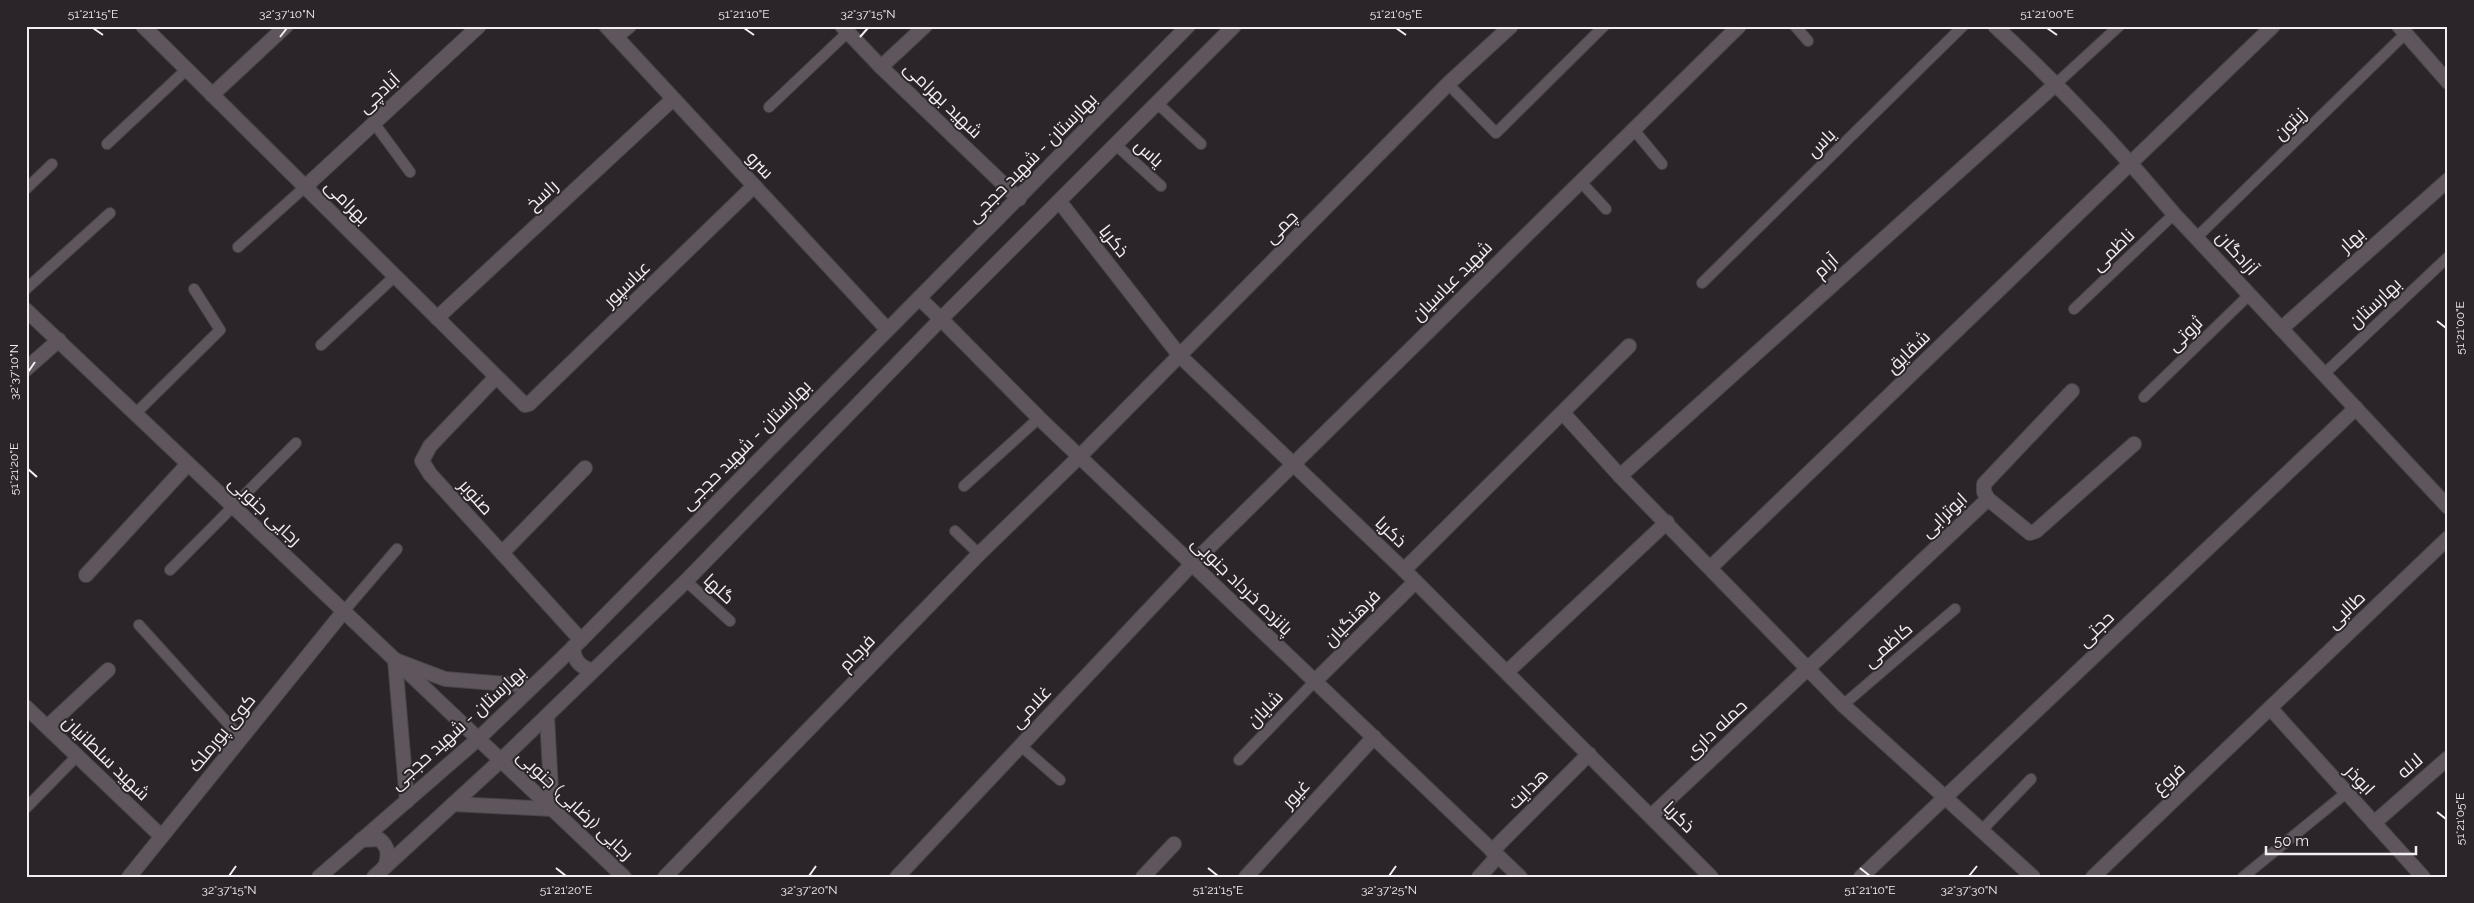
<svg xmlns="http://www.w3.org/2000/svg" width="2474" height="903" font-family="Raleway,Cairo,sans-serif">
	<style>
		.lines { fill: none; stroke-linecap: round; stroke-linejoin: round }
		.service-casing { stroke: #494348; stroke-width: 12 }
		.minor-casing { stroke: #494348; stroke-width: 16 }
		.tertiary-casing { stroke: #494348; stroke-width: 16 }
		.secondary-casing { stroke: #494348; stroke-width: 16 }
		.service { stroke: #5e565c; stroke-width: 10 }
		.minor { stroke: #5e565c; stroke-width: 14 }
		.tertiary { stroke: #5e565c; stroke-width: 14 }
		.secondary { stroke: #5e565c; stroke-width: 14 }
		.ticks { fill: none; stroke: #f3eef1; stroke-width: 2 }
		.labels { text-anchor: middle; stroke-width: 4; stroke-linejoin: round; paint-order: stroke }
		.street-label { font-size: 18px; fill: #f3eef1; stroke: #2b2429 }
		.neatline { fill: none; stroke: #f3eef1; stroke-width: 2 }
		.ticks-label { font-size: 12px; text-anchor: middle; fill: #f3eef1 }
	</style>
	<rect width="100%" height="100%" fill="#2b2429"/>
	<g class="lines">
		<defs>
			<g id="service">
				<polyline points="1795,26 1808,41"/>
				<polyline points="2057,83 2119,26"/>
				<polyline points="1448,84 1496,133 1604,26"/>
				<polyline points="1157,103 1201,144"/>
				<polyline points="769,107 848,32"/>
				<polyline points="374,123 410,172"/>
				<polyline points="1634,130 1662,164"/>
				<polyline points="107,144 187,69"/>
				<polyline points="1115,144 1161,186"/>
				<polyline points="1580,181 1606,209"/>
				<polyline points="26,189 52,164"/>
				<polyline points="2197,237 2405,34"/>
				<polyline points="238,247 305,187"/>
				<polyline points="1702,283 1963,26"/>
				<polyline points="26,289 110,213"/>
				<polyline points="2074,309 2174,214"/>
				<polyline points="321,345 395,276"/>
				<polyline points="2325,373 2448,257"/>
				<polyline points="2144,397 2249,295"/>
				<polyline points="135,414 220,330 194,289"/>
				<polyline points="964,486 1039,418"/>
				<polyline points="955,531 979,554"/>
				<polyline points="170,570 296,443"/>
				<polyline points="686,581 730,621"/>
				<polyline points="344,611 397,549"/>
				<polyline points="139,625 242,739"/>
				<polyline points="1843,705 1955,609"/>
				<polyline points="1021,746 1060,780"/>
				<polyline points="1239,760 1315,681"/>
				<polyline points="26,808 78,755"/>
				<polyline points="1981,831 2031,779"/>
				<polyline points="2243,877 2346,793"/>
			</g>
			<g id="minor">
				<polyline points="143,26 525,405 529,404 754,186"/>
				<polyline points="606,26 887,329"/>
				<polyline points="842,26 881,67 1019,199"/>
				<polyline points="2399,26 2448,82"/>
				<polyline points="616,37 629,26"/>
				<polyline points="881,67 925,26"/>
				<polyline points="212,95 286,26"/>
				<polyline points="305,187 479,26"/>
				<polyline points="1059,201 1180,356 1404,570 1711,877"/>
				<polyline points="437,318 673,99"/>
				<polyline points="2282,328 2448,180"/>
				<polyline points="26,369 59,340"/>
				<polyline points="496,377 430,446 422,461 430,474 581,640"/>
				<polyline points="1563,413 1620,476 1843,705 2033,877"/>
				<polyline points="1620,476 2057,83"/>
				<polyline points="1988,499 1984,492 1984,484 2072,391"/>
				<polyline points="502,553 585,468"/>
				<polyline points="1710,568 2273,26"/>
				<polyline points="1404,570 1629,346"/>
				<polyline points="86,575 188,464"/>
				<polyline points="1507,672 1667,522"/>
				<polyline points="1315,681 1415,582"/>
				<polyline points="26,707 161,836"/>
				<polyline points="2271,709 2423,877"/>
				<polyline points="47,727 108,670"/>
				<polyline points="1651,816 1988,499 2030,533 2036,531 2134,444"/>
				<polyline points="2374,823 2448,758"/>
				<polyline points="1492,851 1589,754"/>
				<polyline points="129,877 344,611"/>
				<polyline points="665,877 979,554 1079,457 1448,84 1511,26"/>
				<polyline points="897,877 1193,563 1739,26"/>
				<polyline points="1143,877 1174,844"/>
				<polyline points="1246,877 1374,737"/>
				<polyline points="1479,877 1498,856"/>
				<polyline points="1861,877 2356,408"/>
				<polyline points="2093,877 2448,538"/>
			</g>
			<g id="tertiary">
				<path d="M1995,26C2059,85 2118,147 2174,214L2448,507"/>
				<polyline points="26,310 624,877"/>
				<polyline points="941,319 1039,418 1520,877"/>
				<polyline points="407,801 395,660 445,679 533,686"/>
				<polyline points="453,804 552,809 547,716"/>
			</g>
			<g id="secondary">
				<polyline points="919,298 941,319"/>
				<path d="M573,647C574,661 580,667 593,671"/>
				<path d="M361,840L379,839C389,847 389,855 385,867"/>
				<polyline points="319,877 478,739 581,640 1188,26"/>
				<polyline points="374,877 500,761 686,581 941,319 1234,26"/>
			</g>
		</defs>
		<use href="#service" class="service-casing"/>
		<use href="#minor" class="minor-casing"/>
		<use href="#tertiary" class="tertiary-casing"/>
		<use href="#secondary" class="secondary-casing"/>
		<use href="#service" class="service"/>
		<use href="#minor" class="minor"/>
		<use href="#tertiary" class="tertiary"/>
		<use href="#secondary" class="secondary"/>
	</g>
	<path class="ticks" d="M93,28L103,35M744,28L754,35M1396,28L1406,35M2047,28L2057,35M280,37L287,28M860,37L868,28M2437,321L2446,328M28,372L35,362M28,469L37,477M2437,812L2446,819M556,868L566,876M1208,868L1218,876M1860,868L1870,876M229,876L236,866M809,876L816,866M1389,876L1396,866M1969,876L1977,866"/>
	<g class="labels">
		<g class="street-label">
			<text transform="translate(379 93) rotate(-43)" y="6">آبادچی</text>
			<text transform="translate(943 100) rotate(44)" y="6">شهید بهرامی</text>
			<text transform="translate(2290 124) rotate(-44)" y="6">زیتون</text>
			<text transform="translate(1821 143) rotate(-45)" y="6">یاس</text>
			<text transform="translate(1149 153) rotate(42)" y="6">یاس</text>
			<text transform="translate(1032 158) rotate(-45)" y="6">بهارستان - شهید حججی</text>
			<text transform="translate(760 165) rotate(47)" y="6">سرو</text>
			<text transform="translate(542 195) rotate(-43)" y="6">راسخ</text>
			<text transform="translate(347 202) rotate(45)" y="6">بهرامی</text>
			<text transform="translate(1281 227) rotate(-45)" y="6">چمی</text>
			<text transform="translate(2352 240) rotate(-42)" y="6">بهار</text>
			<text transform="translate(1114 241) rotate(52)" y="6">ذکریا</text>
			<text transform="translate(2113 250) rotate(-44)" y="6">ناظمی</text>
			<text transform="translate(2237 253) rotate(48)" y="6">آزادگان</text>
			<text transform="translate(1826 266) rotate(-42)" y="6">آرام</text>
			<text transform="translate(1452 281) rotate(-45)" y="6">شهید عباسیان</text>
			<text transform="translate(627 284) rotate(-44)" y="6">عباسپور</text>
			<text transform="translate(2375 303) rotate(-43)" y="6">بهارستان</text>
			<text transform="translate(2185 334) rotate(-44)" y="6">ثروتی</text>
			<text transform="translate(1908 352) rotate(-44)" y="6">شقایق</text>
			<text transform="translate(746 445) rotate(-45)" y="6">بهارستان - شهید حججی</text>
			<text transform="translate(476 497) rotate(48)" y="6">صنوبر</text>
			<text transform="translate(265 511) rotate(43)" y="6">رجایی جنوبی</text>
			<text transform="translate(1944 515) rotate(-43)" y="6">ابوترابی</text>
			<text transform="translate(1391 532) rotate(44)" y="6">ذکریا</text>
			<text transform="translate(1242 586) rotate(44)" y="6">پانزده خرداد جنوبی</text>
			<text transform="translate(719 589) rotate(43)" y="6">گلها</text>
			<text transform="translate(2346 610) rotate(-44)" y="6">طالبی</text>
			<text transform="translate(1352 618) rotate(-45)" y="6">فرهنگیان</text>
			<text transform="translate(2096 629) rotate(-44)" y="6">حجتی</text>
			<text transform="translate(1888 645) rotate(-41)" y="6">کاظمی</text>
			<text transform="translate(857 653) rotate(-46)" y="6">فرجام</text>
			<text transform="translate(1031 707) rotate(-47)" y="6">غلامی</text>
			<text transform="translate(1265 709) rotate(-46)" y="6">شایان</text>
			<text transform="translate(458 728) rotate(-42)" y="6">بهارستان - شهید حججی</text>
			<text transform="translate(1716 729) rotate(-43)" y="6">حمله داری</text>
			<text transform="translate(222 733) rotate(-51)" y="6">کوی پورملک</text>
			<text transform="translate(106 758) rotate(44)" y="6">شهید سلطانیان</text>
			<text transform="translate(2410 766) rotate(-41)" y="6">لاله</text>
			<text transform="translate(2169 779) rotate(-43)" y="6">فروغ</text>
			<text transform="translate(2360 780) rotate(47)" y="6">ابوذر</text>
			<text transform="translate(1528 789) rotate(-45)" y="6">هدایت</text>
			<text transform="translate(1296 794) rotate(-47)" y="6">غیور</text>
			<text transform="translate(575 805) rotate(43)" y="6">رجایی (رضایی) جنوبی</text>
			<text transform="translate(1679 817) rotate(45)" y="6">ذکریا</text>
		</g>
	</g>
	<rect width="2474" height="903" fill="none" stroke="#2b2429" stroke-width="55"/>
	<path d="M2266 846v8h150v-8" fill="none" stroke="#f3eef1" stroke-width="2.5"/>
	<text x="2274" y="846" font-size="15" fill="#f3eef1" stroke="#2b2429" stroke-width="4" paint-order="stroke">50 m</text>
	<rect x="28" y="28" width="2418" height="848" class="neatline"/>
	<g class="ticks-label">
		<text x="93" y="18">51°21'15"E</text>
		<text x="287" y="18">32°37'10"N</text>
		<text x="744" y="18">51°21'10"E</text>
		<text x="868" y="18">32°37'15"N</text>
		<text x="1396" y="18">51°21'05"E</text>
		<text x="2047" y="18">51°21'00"E</text>
		<text transform="translate(2460 328) rotate(-90)" y="4">51°21'00"E</text>
		<text transform="translate(14 372) rotate(-90)" y="4">32°37'10"N</text>
		<text transform="translate(14 469) rotate(-90)" y="4">51°21'20"E</text>
		<text transform="translate(2460 819) rotate(-90)" y="4">51°21'05"E</text>
		<text x="229" y="894">32°37'15"N</text>
		<text x="566" y="894">51°21'20"E</text>
		<text x="809" y="894">32°37'20"N</text>
		<text x="1218" y="894">51°21'15"E</text>
		<text x="1389" y="894">32°37'25"N</text>
		<text x="1870" y="894">51°21'10"E</text>
		<text x="1969" y="894">32°37'30"N</text>
	</g>
</svg>
